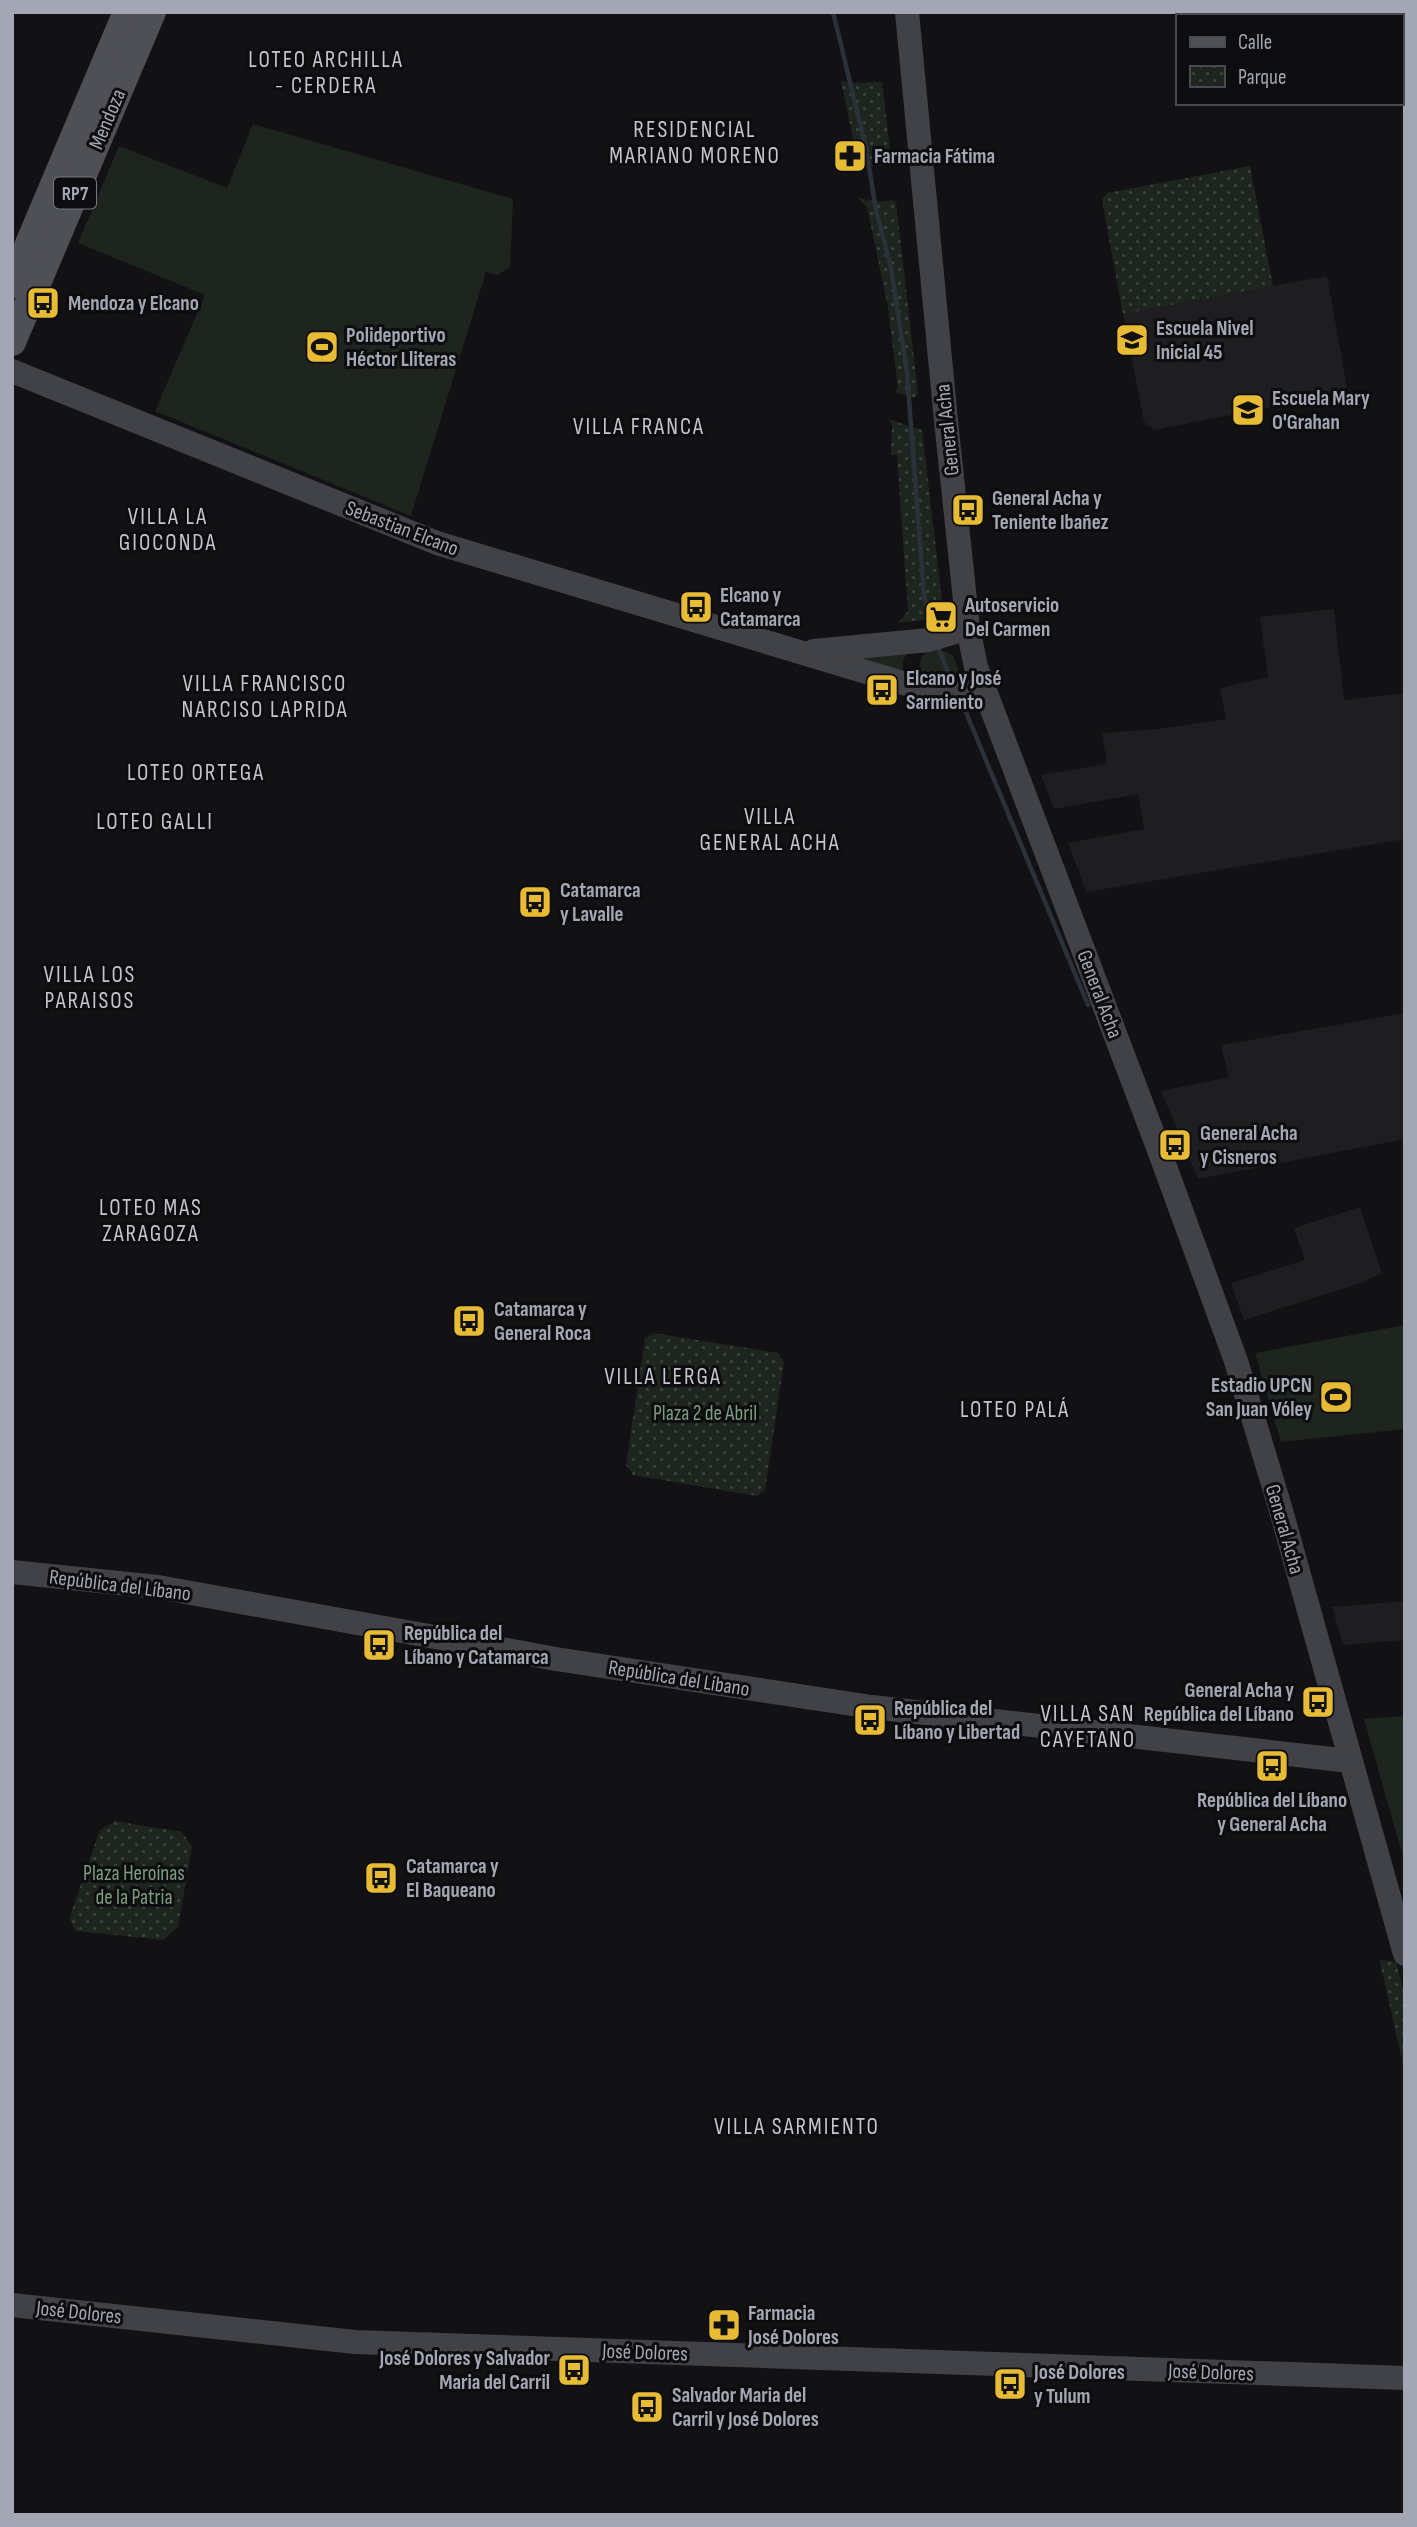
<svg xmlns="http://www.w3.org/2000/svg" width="1417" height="2527" font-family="'Sofia Sans Condensed',sans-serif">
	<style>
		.built { fill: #1e1d20 }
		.grass { fill: #1e251f }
		.park { fill: url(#park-dots) }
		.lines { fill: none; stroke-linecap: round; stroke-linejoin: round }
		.stream { stroke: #2b3138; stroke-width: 4.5 }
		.secondary { stroke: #414247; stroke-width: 24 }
		.primary { stroke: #4f5056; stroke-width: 28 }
		.labels { text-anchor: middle; stroke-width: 6; stroke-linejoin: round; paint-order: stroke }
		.shield { fill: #0d0c0e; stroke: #767882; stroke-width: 2 }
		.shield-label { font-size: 19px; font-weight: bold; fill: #a3a7b3 }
		.street-label { font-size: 21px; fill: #a3a7b3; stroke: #0d0c0e }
		.poi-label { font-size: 21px; font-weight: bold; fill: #a3a7b3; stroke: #0d0c0e; text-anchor: start }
		.park-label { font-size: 21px; fill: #7b9d80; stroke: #0d0c0e }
		.neighbourhood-label { font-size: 23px; letter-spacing: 2px; fill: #c4c6cf; stroke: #0d0c0e }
	</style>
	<defs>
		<pattern id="park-dots" width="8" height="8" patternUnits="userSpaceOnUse" patternTransform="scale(1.75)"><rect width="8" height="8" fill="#1e251f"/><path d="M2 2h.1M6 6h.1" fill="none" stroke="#3c423d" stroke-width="1.8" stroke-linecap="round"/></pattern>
	</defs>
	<rect width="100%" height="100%" fill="#121113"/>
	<g class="built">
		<polygon points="1327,276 1347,387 1343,393 1154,430 1144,422 1123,314"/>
		<polygon points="1334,609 1344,700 1405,693 1405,839 1086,892 1068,843 1144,829 1138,794 1054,809 1041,775 1107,764 1102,733 1158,729 1226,719 1220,688 1268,677 1260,617"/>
		<polygon points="1405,1013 1405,1139 1198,1179 1161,1091 1229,1077 1221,1045"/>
		<polygon points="1360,1207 1382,1273 1361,1283 1244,1320 1231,1283 1305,1260 1294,1228"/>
		<polygon points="1405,1601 1405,1640 1343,1645 1332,1607"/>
	</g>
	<g class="grass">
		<polygon points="253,124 513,199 510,267 498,275 486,272 411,516 155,411 205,295 78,243 119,146 227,188"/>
		<path d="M932,650L944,651L953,655L961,677L948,685L920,676C919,664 919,654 932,650Z"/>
		<polygon points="907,654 903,660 903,671 855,656"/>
		<polygon points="1405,1325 1405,1429 1281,1442 1255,1353"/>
		<polygon points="1405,1716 1405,1864 1364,1719"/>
	</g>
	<g class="park">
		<polygon points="841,81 852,83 882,82 891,159 888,164 870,167 846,162 856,153"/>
		<polygon points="1250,166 1273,286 1123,314 1102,200 1107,193"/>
		<polygon points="858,198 879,202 893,200 896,202 918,394 914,398 895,392 898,388 888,307 867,207"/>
		<polygon points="888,419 922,430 944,617 941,618 898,623 908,611 897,455 891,455 892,423"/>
		<polygon points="654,1333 778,1353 784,1362 765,1490 757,1496 633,1475 626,1465 645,1338"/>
		<polygon points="115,1821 182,1832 192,1847 178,1927 163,1940 76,1931 69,1919 100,1830"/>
		<polygon points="1381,1960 1396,1962 1405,1997 1405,2073 1380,1962"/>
	</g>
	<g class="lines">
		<g class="stream">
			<polyline points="833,12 866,148 876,210 891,268 907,373 924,596 933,632"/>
			<polyline points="938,647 953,684"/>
			<polyline points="960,698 1088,1005"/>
		</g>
		<g class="secondary">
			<polyline points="907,12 946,421 968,628 976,667 1159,1150 1236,1361 1280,1507 1405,1954"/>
			<polyline points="12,371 437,543 926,690 951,695 980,680"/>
			<polyline points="814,651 929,640 968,628"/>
			<polyline points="12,1572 158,1587 556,1659 872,1707 1350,1761"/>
			<polyline points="12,2305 355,2342 1405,2378"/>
		</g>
		<g class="primary">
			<polyline points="12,284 127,12"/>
			<polyline points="12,342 152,12"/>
		</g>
	</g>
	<defs>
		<symbol id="pharmacy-square" viewBox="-11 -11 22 22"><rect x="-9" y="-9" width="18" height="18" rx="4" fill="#e8bb34" stroke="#0d0c0e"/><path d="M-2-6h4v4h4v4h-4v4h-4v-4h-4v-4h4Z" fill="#111"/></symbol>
		<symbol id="bus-square" viewBox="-11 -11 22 22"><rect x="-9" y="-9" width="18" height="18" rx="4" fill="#e8bb34" stroke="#0d0c0e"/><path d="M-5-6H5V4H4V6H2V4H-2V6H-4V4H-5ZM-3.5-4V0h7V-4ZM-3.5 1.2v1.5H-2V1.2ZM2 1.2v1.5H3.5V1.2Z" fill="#111"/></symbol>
		<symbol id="school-square" viewBox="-11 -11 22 22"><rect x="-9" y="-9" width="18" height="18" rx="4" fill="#e8bb34" stroke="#0d0c0e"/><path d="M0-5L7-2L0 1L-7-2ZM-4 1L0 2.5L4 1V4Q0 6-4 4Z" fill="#111"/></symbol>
		<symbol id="stadium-square" viewBox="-11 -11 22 22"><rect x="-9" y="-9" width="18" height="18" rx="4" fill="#e8bb34" stroke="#0d0c0e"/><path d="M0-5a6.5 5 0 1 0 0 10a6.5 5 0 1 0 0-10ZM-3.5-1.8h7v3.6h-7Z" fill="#111"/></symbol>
		<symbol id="supermarket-square" viewBox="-11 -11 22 22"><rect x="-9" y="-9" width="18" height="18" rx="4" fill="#e8bb34" stroke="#0d0c0e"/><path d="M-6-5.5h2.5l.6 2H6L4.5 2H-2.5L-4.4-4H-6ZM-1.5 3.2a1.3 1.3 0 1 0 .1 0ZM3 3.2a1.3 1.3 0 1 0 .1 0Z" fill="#111"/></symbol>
	</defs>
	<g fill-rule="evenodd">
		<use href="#pharmacy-square" x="831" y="137" width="38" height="38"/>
		<use href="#bus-square" x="24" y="284" width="38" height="38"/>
		<use href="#school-square" x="1113" y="321" width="38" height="38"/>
		<use href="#stadium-square" x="303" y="328" width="38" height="38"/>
		<use href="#school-square" x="1229" y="391" width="38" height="38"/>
		<use href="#bus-square" x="949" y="491" width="38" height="38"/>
		<use href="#bus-square" x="677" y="588" width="38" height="38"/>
		<use href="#supermarket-square" x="922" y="598" width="38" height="38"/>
		<use href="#bus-square" x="863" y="671" width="38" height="38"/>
		<use href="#bus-square" x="516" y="883" width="38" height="38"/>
		<use href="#bus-square" x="1156" y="1126" width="38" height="38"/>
		<use href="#bus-square" x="450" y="1302" width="38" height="38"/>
		<use href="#stadium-square" x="1317" y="1378" width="38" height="38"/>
		<use href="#bus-square" x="360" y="1626" width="38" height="38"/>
		<use href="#bus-square" x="1299" y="1683" width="38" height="38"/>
		<use href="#bus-square" x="851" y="1701" width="38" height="38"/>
		<use href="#bus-square" x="1253" y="1747" width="38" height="38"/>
		<use href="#bus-square" x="362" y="1859" width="38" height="38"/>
		<use href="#pharmacy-square" x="705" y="2306" width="38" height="38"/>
		<use href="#bus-square" x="555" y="2351" width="38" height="38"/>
		<use href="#bus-square" x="991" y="2365" width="38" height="38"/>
		<use href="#bus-square" x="628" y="2388" width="38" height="38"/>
	</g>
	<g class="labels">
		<rect class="shield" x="54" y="177.5" width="42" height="31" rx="5"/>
		<g class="shield-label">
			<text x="75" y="200">RP7</text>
		</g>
		<g class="street-label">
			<text transform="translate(107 119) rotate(-67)" y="7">Mendoza</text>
			<text transform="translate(947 430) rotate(-96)" y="7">General Acha</text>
			<text transform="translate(402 528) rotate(21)" y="7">Sebastian Elcano</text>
			<text transform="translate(1100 994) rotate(69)" y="7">General Acha</text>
			<text transform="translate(1285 1529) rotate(74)" y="7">General Acha</text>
			<text transform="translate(120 1585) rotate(7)" y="7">República del Líbano</text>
			<text transform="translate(679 1678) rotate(9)" y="7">República del Líbano</text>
			<text transform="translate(79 2312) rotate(6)" y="7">José Dolores</text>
			<text transform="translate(645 2352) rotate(2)" y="7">José Dolores</text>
			<text transform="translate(1211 2372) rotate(2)" y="7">José Dolores</text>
		</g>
		<g class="poi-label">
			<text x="874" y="163">Farmacia Fátima</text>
			<text x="68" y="310">Mendoza y Elcano</text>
			<text x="1156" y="335">Escuela Nivel<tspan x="1156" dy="24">Inicial 45</tspan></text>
			<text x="346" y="342">Polideportivo<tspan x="346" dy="24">Héctor Lliteras</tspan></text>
			<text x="1272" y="405">Escuela Mary<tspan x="1272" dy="24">O'Grahan</tspan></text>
			<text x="992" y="505">General Acha y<tspan x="992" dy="24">Teniente Ibañez</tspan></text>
			<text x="720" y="602">Elcano y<tspan x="720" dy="24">Catamarca</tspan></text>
			<text x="965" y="612">Autoservicio<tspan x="965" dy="24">Del Carmen</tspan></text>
			<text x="906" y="685">Elcano y José<tspan x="906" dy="24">Sarmiento</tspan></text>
			<text x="560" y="897">Catamarca<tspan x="560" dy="24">y Lavalle</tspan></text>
			<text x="1200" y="1140">General Acha<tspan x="1200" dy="24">y Cisneros</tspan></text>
			<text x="494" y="1316">Catamarca y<tspan x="494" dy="24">General Roca</tspan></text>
			<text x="1312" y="1392" text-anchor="end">Estadio UPCN<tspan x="1312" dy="24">San Juan Vóley</tspan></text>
			<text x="404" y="1640">República del<tspan x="404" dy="24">Líbano y Catamarca</tspan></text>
			<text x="1294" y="1697" text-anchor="end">General Acha y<tspan x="1294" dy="24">República del Líbano</tspan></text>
			<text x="894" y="1715">República del<tspan x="894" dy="24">Líbano y Libertad</tspan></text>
			<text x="1272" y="1807" text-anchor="middle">República del Líbano<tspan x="1272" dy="24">y General Acha</tspan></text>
			<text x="406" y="1873">Catamarca y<tspan x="406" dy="24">El Baqueano</tspan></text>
			<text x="748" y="2320">Farmacia<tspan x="748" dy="24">José Dolores</tspan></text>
			<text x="550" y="2365" text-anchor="end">José Dolores y Salvador<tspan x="550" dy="24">Maria del Carril</tspan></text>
			<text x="1034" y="2379">José Dolores<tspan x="1034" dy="24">y Tulum</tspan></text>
			<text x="672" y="2402">Salvador Maria del<tspan x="672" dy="24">Carril y José Dolores</tspan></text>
		</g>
		<g class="park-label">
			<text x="705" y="1420">Plaza 2 de Abril</text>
			<text x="134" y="1880">Plaza Heroínas<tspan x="134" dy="24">de la Patria</tspan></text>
		</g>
		<g class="neighbourhood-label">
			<text x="326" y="67">LOTEO ARCHILLA<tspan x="326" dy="26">- CERDERA</tspan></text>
			<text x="695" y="137">RESIDENCIAL<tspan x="695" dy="26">MARIANO MORENO</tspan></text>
			<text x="639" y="434">VILLA FRANCA</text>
			<text x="168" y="524">VILLA LA<tspan x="168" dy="26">GIOCONDA</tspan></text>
			<text x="265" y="691">VILLA FRANCISCO<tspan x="265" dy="26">NARCISO LAPRIDA</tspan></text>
			<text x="196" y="780">LOTEO ORTEGA</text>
			<text x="770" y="824">VILLA<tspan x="770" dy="26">GENERAL ACHA</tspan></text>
			<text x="155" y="829">LOTEO GALLI</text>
			<text x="90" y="982">VILLA LOS<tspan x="90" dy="26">PARAISOS</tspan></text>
			<text x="151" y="1215">LOTEO MAS<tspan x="151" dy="26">ZARAGOZA</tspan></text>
			<text x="663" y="1384">VILLA LERGA</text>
			<text x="1015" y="1417">LOTEO PALÁ</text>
			<text x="1088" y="1721">VILLA SAN<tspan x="1088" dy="26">CAYETANO</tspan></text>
			<text x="797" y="2134">VILLA SARMIENTO</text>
		</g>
	</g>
	<rect width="1417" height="2527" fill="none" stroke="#a3a7b3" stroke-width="28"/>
	<rect x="1176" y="14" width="228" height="91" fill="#0d0c0e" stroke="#494a50" stroke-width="2"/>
	<rect x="1190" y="37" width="35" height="10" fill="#4f5056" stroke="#494a50" stroke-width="2"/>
	<text x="1238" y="49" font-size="21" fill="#a3a7b3">Calle</text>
	<rect x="1190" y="66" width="35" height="21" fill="url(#park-dots)" stroke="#494a50" stroke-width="2"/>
	<text x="1238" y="84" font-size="21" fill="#a3a7b3">Parque</text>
</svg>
